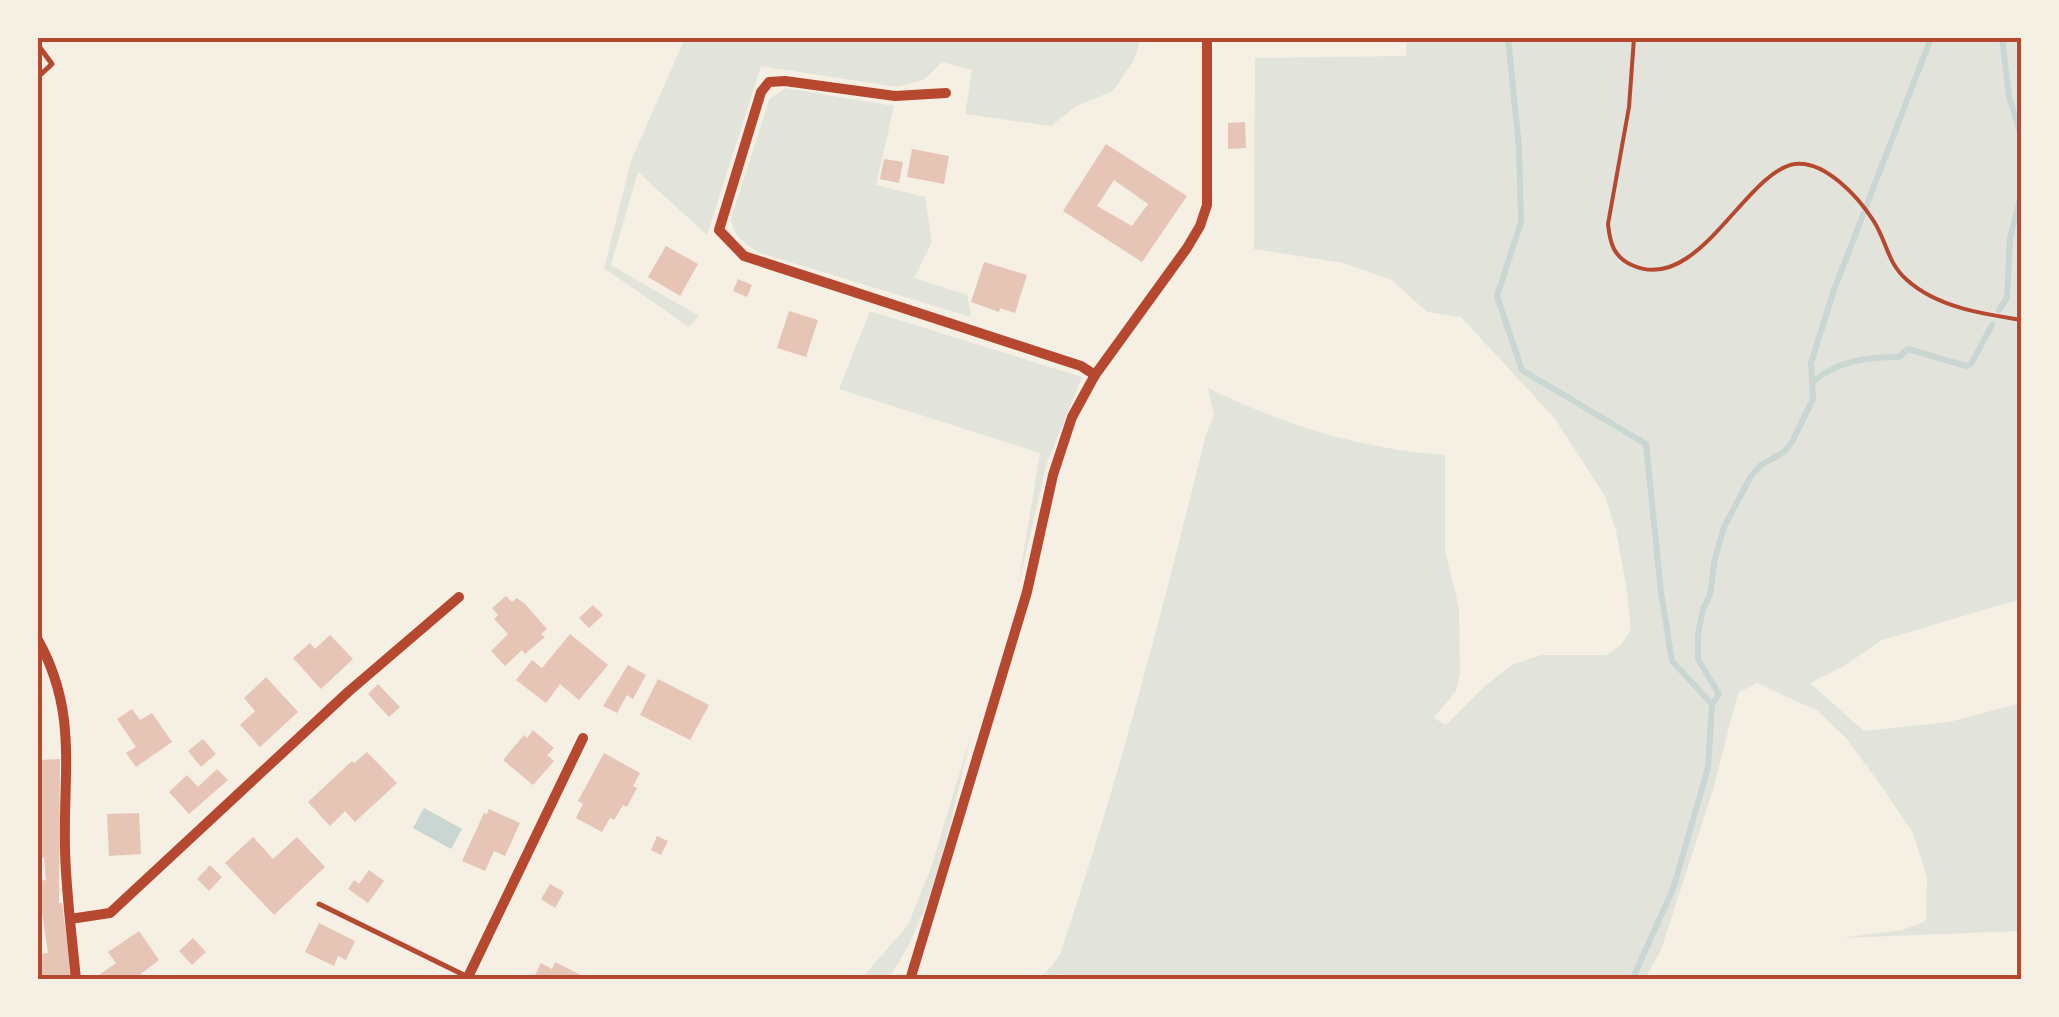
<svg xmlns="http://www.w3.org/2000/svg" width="2059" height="1017" font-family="Jost,sans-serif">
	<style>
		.green { fill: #e2e4dc }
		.water { fill: #c9d6d2 }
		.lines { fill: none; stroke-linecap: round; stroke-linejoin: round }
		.stream { stroke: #c9d6d2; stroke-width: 6 }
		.building { fill: #e6c5b7; fill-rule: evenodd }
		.path { stroke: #b5482f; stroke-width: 4 }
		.service { stroke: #b5482f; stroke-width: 5 }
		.minor { stroke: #b5482f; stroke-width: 10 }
		.neatline { fill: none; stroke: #b5482f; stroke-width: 4 }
	</style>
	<rect width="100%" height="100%" fill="#f6efe4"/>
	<g class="green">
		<polygon points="685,38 1141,38 1134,60 1113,91 1076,106 1051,126 965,114 972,70 942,62 925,79 897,87 761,66 707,235 638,172 611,265 699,316 689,327 604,268 631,161"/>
		<path d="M1407,38H2021V599L1882,640L1844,666L1810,683L1864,731L1949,722L2021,703V931L1841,938L1902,930L1926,921L1927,877L1913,833L1884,790L1847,739L1818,711L1757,683L1738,693L1713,790L1661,950L1645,979L1060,980V973L1051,979L1036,980L1051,967L1060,954C1118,783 1163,609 1206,434L1214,416L1208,388C1283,425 1361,449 1445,455V551L1459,608L1460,673L1456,691L1434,718L1446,725L1485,686L1512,665L1541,655H1607L1621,645L1631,629L1626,585L1616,531L1605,496L1555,419L1461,317L1427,312L1392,280L1343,263L1254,249L1255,58L1406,56Z"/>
		<path d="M785,88L894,106L876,185L925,197L932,242L914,278L967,295L971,317L760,253C745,244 735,238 731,219L769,100Z"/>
		<polygon points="870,311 1082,377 1047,463 1018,587 1040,453 839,389"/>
		<path d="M973,729C951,813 938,908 888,979H861L908,925L931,868Z"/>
	</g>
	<polygon class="water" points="424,808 462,829 451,849 413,828"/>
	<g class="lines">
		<g class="stream">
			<polyline points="1508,38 1519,147 1521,222 1497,296 1522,370 1646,444 1661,592 1672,661 1712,704 1708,768 1673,889 1632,980"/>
			<polyline points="2002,38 2009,96 2022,139"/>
			<polyline points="1999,310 2007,298 2010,238 2022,192"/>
			<path d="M1814,381C1839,360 1869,357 1899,357L1908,349L1966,366L1971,364L1992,325"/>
			<polyline points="1712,704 1719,694 1698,659 1698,634 1703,609 1710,595 1715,558 1724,527 1751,476 1761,465 1784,452 1792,442 1813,399 1811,363 1834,290 1931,38"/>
		</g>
	</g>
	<g class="building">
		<polygon points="1245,122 1246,148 1228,149 1228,123"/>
		<path d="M1106,144L1187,196L1142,262L1063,211ZM1114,180L1148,204L1132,226L1097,206Z"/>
		<polygon points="912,149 949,156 944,184 907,177"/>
		<polygon points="884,159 903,162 899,183 880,179"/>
		<polygon points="666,246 698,264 680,296 648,277"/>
		<polygon points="984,262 1027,275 1015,313 1000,308 999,312 971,302"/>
		<polygon points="738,279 752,285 747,297 733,291"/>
		<polygon points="789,311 818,320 806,357 777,348"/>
		<polygon points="506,596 512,602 517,598 525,604 547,629 541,634 545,637 525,654 522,650 505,666 491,651 508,634 494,619 498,615 492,608"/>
		<polygon points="593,605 603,615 589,628 579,618"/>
		<polygon points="570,634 608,665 579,700 560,684 546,703 516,680 532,660 542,668"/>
		<polygon points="330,635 353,659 321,689 293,658 310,643 315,649"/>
		<polygon points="628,665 646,675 633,699 627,695 617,713 603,706"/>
		<polygon points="266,677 298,712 260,747 240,725 255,711 244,698"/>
		<polygon points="658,679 709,705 690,740 640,715"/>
		<polygon points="378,684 400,707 389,717 368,694"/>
		<polygon points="132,709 140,720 152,713 172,742 136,767 126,753 136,747 117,719"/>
		<polygon points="533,730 554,748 547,755 554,761 533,785 503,760 524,735 527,738"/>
		<polygon points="203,739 216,754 201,767 188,751"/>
		<polygon points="367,752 397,783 355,822 345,811 330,826 308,802 352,761 354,763"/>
		<polygon points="604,753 640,773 633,786 637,788 627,807 623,805 614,820 610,818 602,832 576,818 583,804 578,801"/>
		<polygon points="60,759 59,903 62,903 72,980 38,980 38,954 48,953 41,906 38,907 38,881 46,880 44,857 39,858 38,839 38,760"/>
		<polygon points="217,769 228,780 189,814 169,792 187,775 198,787"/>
		<polygon points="489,809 520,823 505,856 494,851 485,871 462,861 484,813 487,814"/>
		<polygon points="139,813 141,854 109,856 107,814"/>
		<polygon points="657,836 668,841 661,855 651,850"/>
		<polygon points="253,837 273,859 297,837 325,867 274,915 225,863"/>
		<polygon points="210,865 222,877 209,891 197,879"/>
		<polygon points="369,870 384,881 368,903 348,889 354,880 359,884"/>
		<polygon points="550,884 564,892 555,908 541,899"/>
		<polygon points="319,923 355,941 346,960 338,956 334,966 305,952"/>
		<polygon points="139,931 159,960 133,980 92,980 116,963 108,952"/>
		<polygon points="193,938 206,952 192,965 179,951"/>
		<polygon points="555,962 591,980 533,980 541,963 552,969"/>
	</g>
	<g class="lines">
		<path class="path" d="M1634,38L1629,107L1608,224C1610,244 1614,258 1634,266C1699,293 1746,171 1795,164C1825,160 1859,198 1873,220C1887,241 1887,263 1907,280C1937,307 1982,314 2022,320"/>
		<g class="service">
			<polyline points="38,45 52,64 38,77"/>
			<polyline points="319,904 468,977"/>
		</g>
		<g class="minor">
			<polyline points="946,93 895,96 785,81 769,82 761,92 719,230 744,256 1081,366 1095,375"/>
			<path d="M38,640C78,712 63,771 65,849C66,893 72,936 76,980"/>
			<polyline points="70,919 110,913 348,692 459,597"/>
			<polyline points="472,980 468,977 583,738"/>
			<polyline points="910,980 1027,592 1053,475 1072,417 1095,375 1187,248 1200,226 1207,205 1207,38"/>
		</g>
	</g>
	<rect width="2059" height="1017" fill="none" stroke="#f6efe4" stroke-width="80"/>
	<rect x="40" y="40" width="1979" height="937" class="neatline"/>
</svg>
